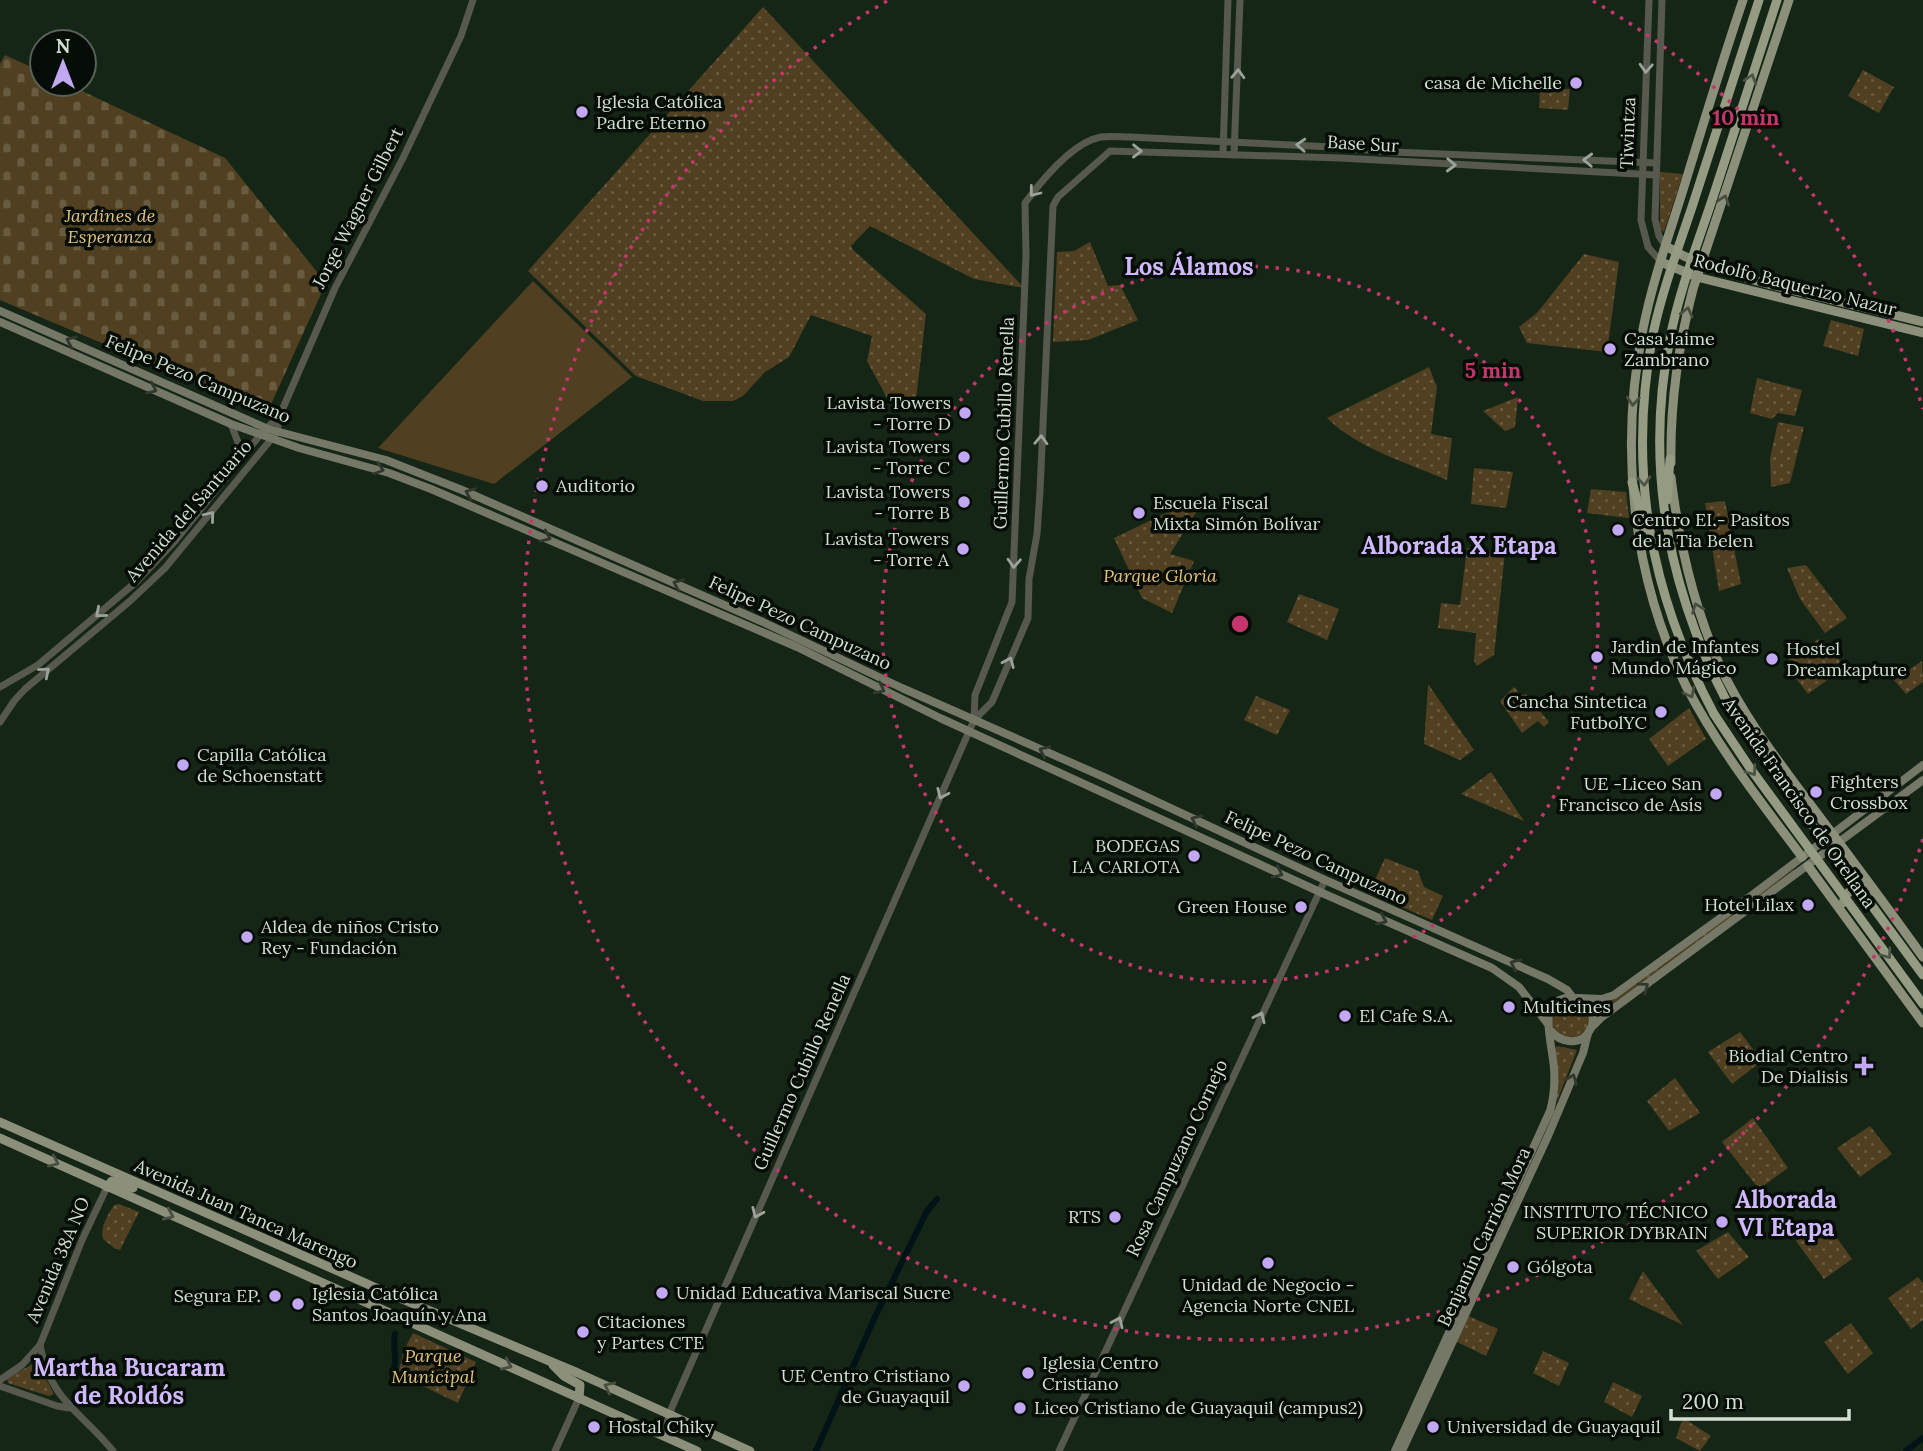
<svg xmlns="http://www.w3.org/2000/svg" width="1923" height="1451" font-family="Lora,serif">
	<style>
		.cemetery { fill: url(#cemetery-stones) }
		.park { fill: url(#park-dots) }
		.pitch { fill: #504021 }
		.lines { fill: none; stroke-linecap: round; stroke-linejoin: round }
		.canal { stroke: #011316; stroke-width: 6 }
		.tertiary { stroke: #57594e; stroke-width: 7 }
		.secondary { stroke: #757867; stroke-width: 8 }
		.primary { stroke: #8c907b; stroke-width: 9 }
		.trunk { stroke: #969b84; stroke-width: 9 }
		.trunk-bridge { stroke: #969b84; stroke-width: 9 }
		.oneway { stroke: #9ca398 }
		.oneway2 { stroke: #4e5446 }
		.oneway3 { stroke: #494e41 }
		.oneway4 { stroke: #32382d }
		.ring { fill: none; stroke: #c5366d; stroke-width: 3.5; stroke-dasharray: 3.5 7 }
		.poi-dot { fill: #c2a8f2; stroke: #060d07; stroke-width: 2.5 }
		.labels { text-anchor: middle; stroke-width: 7; stroke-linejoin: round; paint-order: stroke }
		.poi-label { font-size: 18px; fill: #d4dfd4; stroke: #060d07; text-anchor: start }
		.street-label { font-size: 18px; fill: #d4dfd4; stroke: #060d07 }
		.park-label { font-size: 18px; font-style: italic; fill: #e5c279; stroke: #060d07 }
		.district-label { font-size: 24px; font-weight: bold; fill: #d0b8fe; stroke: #060d07 }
		.centre { fill: #c5366d; stroke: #060d07; stroke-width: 3.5 }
		.ring-label { font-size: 21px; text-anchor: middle; font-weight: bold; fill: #c5366d; stroke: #060d07; stroke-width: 7; stroke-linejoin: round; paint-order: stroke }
	</style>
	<defs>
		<pattern id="cemetery-stones" width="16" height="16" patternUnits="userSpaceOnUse" patternTransform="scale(1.75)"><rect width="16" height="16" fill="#504021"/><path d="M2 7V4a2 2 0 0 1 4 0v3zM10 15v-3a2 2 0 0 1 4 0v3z" fill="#685b40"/></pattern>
		<pattern id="park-dots" width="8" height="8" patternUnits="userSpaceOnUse" patternTransform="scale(1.75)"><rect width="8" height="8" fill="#504021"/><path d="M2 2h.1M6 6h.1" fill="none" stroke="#685b40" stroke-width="1.8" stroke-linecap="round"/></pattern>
	</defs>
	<rect width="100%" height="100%" fill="#152616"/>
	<polygon class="cemetery" points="5,55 42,72 42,84 67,84 225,158 326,283 267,413 0,300 0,64"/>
	<g class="park">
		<polygon points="763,7 1024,288 974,279 870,226 851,246 853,250 926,314 915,408 892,407 867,361 872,336 811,315 789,357 765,372 743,396 733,401 703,401 636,376 528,271"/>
		<polygon points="1863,70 1894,87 1879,113 1848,96"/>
		<polygon points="1540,88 1570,89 1568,110 1539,108"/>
		<polygon points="1660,172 1683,174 1664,232 1660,229"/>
		<polygon points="1090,242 1108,286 1120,285 1138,320 1088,340 1053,342 1057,252 1074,251"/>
		<polygon points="1584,254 1619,262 1607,352 1527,343 1519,327 1537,313"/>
		<polygon points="1831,320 1864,329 1858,356 1823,346"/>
		<path d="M1429,367L1437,387L1431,434L1452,438L1447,480C1410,464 1355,447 1327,418Z"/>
		<polygon points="1757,378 1802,390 1795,416 1778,413 1772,419 1750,413"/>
		<polygon points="1518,397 1515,427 1505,431 1483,411"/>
		<polygon points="1778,422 1804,427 1790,483 1771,487 1770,458"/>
		<polygon points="1474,468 1513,472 1506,508 1471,504"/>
		<polygon points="1591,489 1626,492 1629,518 1587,513"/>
		<polygon points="1725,501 1741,584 1719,591 1705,503"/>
		<polygon points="1187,503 1198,509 1170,554 1194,561 1172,613 1142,598 1114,538"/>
		<polygon points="1467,548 1505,552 1494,655 1477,666 1474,661 1476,633 1438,628 1441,603 1460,605"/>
		<polygon points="1806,565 1847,618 1825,633 1800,599 1787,568"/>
		<polygon points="1299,594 1339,609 1327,640 1287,622"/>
		<polygon points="1819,639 1822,644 1828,645 1845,667 1808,694 1794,676 1788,660"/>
		<polygon points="1922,661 1923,682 1906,694 1894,680"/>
		<polygon points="1428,684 1474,750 1460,760 1424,744"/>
		<polygon points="1514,687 1521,695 1526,694 1549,722 1544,727 1538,721 1522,733 1500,701"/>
		<polygon points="1256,696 1290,710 1277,735 1244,720"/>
		<polygon points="1689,708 1706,739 1668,766 1649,739"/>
		<polygon points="1491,772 1524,821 1461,794"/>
		<polygon points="1385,858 1418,871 1424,887 1443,896 1432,920 1369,893"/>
		<polygon points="1794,869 1796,871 1600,1013 1597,1002 1611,1001"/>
		<circle cx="1570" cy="1020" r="18"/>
		<polygon points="1740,1032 1762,1061 1732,1084 1708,1052"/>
		<polygon points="1557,1046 1577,1050 1557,1101 1555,1048"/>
		<polygon points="1675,1078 1700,1113 1669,1131 1647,1101"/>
		<polygon points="1753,1118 1788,1168 1759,1189 1722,1142"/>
		<polygon points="1870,1126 1892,1154 1860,1177 1837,1148"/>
		<path d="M119,1204L139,1212L120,1250L114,1248L103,1239C100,1227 107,1216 114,1205Z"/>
		<polygon points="1824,1220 1852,1259 1824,1279 1796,1241"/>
		<polygon points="1728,1232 1749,1257 1718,1279 1696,1251"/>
		<polygon points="1643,1271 1683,1325 1629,1299"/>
		<polygon points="1918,1277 1923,1283 1923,1320 1911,1329 1888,1298"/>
		<polygon points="1468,1316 1498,1329 1486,1356 1455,1341"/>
		<polygon points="1851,1323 1873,1353 1848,1374 1824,1342"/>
		<polygon points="413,1333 476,1362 458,1403 398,1374 404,1350"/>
		<polygon points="1543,1351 1569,1363 1559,1386 1533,1373"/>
		<polygon points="33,1364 39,1366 54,1394 49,1396 8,1383 7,1378"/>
		<polygon points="1613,1382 1642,1396 1632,1417 1604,1402"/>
		<polygon points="1685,1419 1711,1436 1700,1451 1676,1438 1681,1423"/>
	</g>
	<polygon class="pitch" points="533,281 632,377 494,484 378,448"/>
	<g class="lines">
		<g class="canal">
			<path d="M392,1374C399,1358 392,1350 395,1334"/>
			<polyline points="816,1451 874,1319 927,1211 937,1199"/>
			<polyline points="1906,1451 1923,1438"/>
		</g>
		<g class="tertiary">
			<polyline points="1649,0 1641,220 1648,247 1661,262"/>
			<polyline points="1662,0 1655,219 1659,236 1666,246"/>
			<polyline points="1223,154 1228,0"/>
			<polyline points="1234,155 1240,0"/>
			<polyline points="231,424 239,445 237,464"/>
			<polyline points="0,687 38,665 136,582 175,541 260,435 279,416"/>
			<path d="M974,720L975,695L1012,602L1026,255L1025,203C1042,180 1073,142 1101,137C1110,136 1121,137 1130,137L1332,147L1393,152L1656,163"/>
			<polyline points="0,722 14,701 25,689 130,601 165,568 277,432 280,415 335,288 403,158 461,36 473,0"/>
			<path d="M40,1345C50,1401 81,1411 113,1451"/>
			<polyline points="0,1380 22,1365 40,1345 82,1240 107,1187"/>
			<polyline points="0,1386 57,1406 69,1408"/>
			<polyline points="668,1438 666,1426 672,1407 974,720 992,702 1028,618 1029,579 1037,534 1040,491 1053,206 1058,197 1110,151 1340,158 1656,175"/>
			<polyline points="555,1451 579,1398"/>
			<polyline points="1059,1451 1325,880"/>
		</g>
		<g class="secondary">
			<polyline points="0,311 268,429 386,460 462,490 763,622 902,688 1106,778 1325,880 1548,979 1567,990 1573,998"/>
			<polyline points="0,322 231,424 299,448 389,473 431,489 797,647 940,718 1320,892 1492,968 1519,987 1548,1024"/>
			<polyline points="1577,998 1602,999 1614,995 1755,893 1923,765"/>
			<polyline points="1590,1029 1602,1017 1923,780"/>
			<path d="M1395,1451L1550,1111C1554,1097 1555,1083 1554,1068C1553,1055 1545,1019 1550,1010C1562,984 1603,1004 1590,1030C1581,1047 1560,1043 1550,1030"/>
			<polyline points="1402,1451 1548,1136 1583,1053 1588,1033"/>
		</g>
		<g class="primary">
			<path d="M1743,0C1723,59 1705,118 1687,177C1672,227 1653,278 1643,329C1619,448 1632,577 1686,686C1718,748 1761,802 1802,857"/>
			<path d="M1666,246C1699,267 1735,275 1772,285C1822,298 1873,309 1923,322"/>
			<polyline points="1661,262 1697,277 1923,333"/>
			<path d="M1671,463C1670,403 1678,347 1693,289L1789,0"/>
			<path d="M1671,477C1679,544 1693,605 1720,666C1744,718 1780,763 1813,808C1850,857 1887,907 1923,957"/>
			<polyline points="1808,866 1923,1023"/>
			<path d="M1843,903C1847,887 1861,884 1875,892"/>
			<polyline points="0,1122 390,1294 578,1373 750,1451"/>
			<polyline points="0,1138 697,1451"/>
			<polyline points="107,1187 112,1181 133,1188"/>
			<polyline points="553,1365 564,1376 580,1385 579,1398"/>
		</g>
		<g class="trunk">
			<polyline points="1632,482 1645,528"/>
			<polyline points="1667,500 1670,459"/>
			<path d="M1729,706C1668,590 1644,468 1670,338C1680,288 1699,240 1715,191C1735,128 1756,64 1777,0"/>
			<path d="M1714,714C1650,593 1627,470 1653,334C1662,291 1678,249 1692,207C1714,138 1737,69 1759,0"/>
		</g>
		<g class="trunk-bridge">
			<polyline points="1729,706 1763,758 1923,975"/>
			<polyline points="1714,714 1750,768 1923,1004"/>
		</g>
	</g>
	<defs><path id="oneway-chevron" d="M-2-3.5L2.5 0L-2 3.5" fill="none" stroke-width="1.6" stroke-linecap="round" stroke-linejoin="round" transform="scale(1.75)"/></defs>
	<g class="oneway">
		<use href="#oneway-chevron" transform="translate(1646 68) rotate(93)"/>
		<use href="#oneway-chevron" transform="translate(1238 74) rotate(-88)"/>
		<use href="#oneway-chevron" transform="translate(1301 145) rotate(-177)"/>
		<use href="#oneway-chevron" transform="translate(1137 151) rotate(1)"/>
		<use href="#oneway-chevron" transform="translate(1588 160) rotate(-178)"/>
		<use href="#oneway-chevron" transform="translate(1451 165) rotate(2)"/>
		<use href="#oneway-chevron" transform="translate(1034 192) rotate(128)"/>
		<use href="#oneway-chevron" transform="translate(1041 440) rotate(-88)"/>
		<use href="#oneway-chevron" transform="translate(210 516) rotate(-50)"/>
		<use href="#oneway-chevron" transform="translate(1014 563) rotate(93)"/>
		<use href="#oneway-chevron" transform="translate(100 613) rotate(139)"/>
		<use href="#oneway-chevron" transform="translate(1009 662) rotate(-67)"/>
		<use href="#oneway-chevron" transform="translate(45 672) rotate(-40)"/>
		<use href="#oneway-chevron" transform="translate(942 794) rotate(114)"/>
		<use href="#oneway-chevron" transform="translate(1260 1017) rotate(-65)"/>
		<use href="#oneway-chevron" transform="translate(757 1213) rotate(114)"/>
		<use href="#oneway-chevron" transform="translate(1118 1322) rotate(-65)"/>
	</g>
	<g class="oneway2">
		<use href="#oneway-chevron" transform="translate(1751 79) rotate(-72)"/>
		<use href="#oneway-chevron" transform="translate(1644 481) rotate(85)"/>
		<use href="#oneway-chevron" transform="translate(1752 771) rotate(54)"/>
		<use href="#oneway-chevron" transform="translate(1887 954) rotate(54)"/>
	</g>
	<g class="oneway3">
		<use href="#oneway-chevron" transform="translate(1724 200) rotate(-72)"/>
		<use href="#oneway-chevron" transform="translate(1687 312) rotate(-76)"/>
		<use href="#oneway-chevron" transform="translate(1633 401) rotate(94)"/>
		<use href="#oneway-chevron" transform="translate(1697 608) rotate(-111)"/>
		<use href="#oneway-chevron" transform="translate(1690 693) rotate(63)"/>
		<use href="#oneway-chevron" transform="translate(54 1162) rotate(24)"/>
		<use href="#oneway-chevron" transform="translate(169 1215) rotate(24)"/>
		<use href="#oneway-chevron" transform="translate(507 1365) rotate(24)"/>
		<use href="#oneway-chevron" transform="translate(609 1387) rotate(-155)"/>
	</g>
	<g class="oneway4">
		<use href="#oneway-chevron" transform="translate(71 341) rotate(-156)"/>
		<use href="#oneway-chevron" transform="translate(152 389) rotate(24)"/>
		<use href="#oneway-chevron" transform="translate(379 469) rotate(17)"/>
		<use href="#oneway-chevron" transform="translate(470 493) rotate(-157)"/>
		<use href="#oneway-chevron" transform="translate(546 537) rotate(24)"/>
		<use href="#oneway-chevron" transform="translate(678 584) rotate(-156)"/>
		<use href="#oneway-chevron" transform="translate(880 689) rotate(26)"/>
		<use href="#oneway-chevron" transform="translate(1044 751) rotate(-156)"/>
		<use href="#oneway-chevron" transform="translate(1196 820) rotate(-155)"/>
		<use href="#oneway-chevron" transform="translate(1278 873) rotate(25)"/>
		<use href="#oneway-chevron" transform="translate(1382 920) rotate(24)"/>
		<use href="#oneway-chevron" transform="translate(1515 964) rotate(-156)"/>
		<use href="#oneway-chevron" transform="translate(1644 987) rotate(-36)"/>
		<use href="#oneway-chevron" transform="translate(1572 1079) rotate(-68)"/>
	</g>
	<g class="ring">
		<circle cx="1240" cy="624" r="358"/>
		<path d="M1923 839A716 716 0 1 1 887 1M1593 1A716 716 0 0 1 1923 409"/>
	</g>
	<g class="poi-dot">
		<circle cx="1576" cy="83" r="7"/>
		<circle cx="582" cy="112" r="7"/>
		<circle cx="1610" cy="349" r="7"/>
		<circle cx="965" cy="413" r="7"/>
		<circle cx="964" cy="457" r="7"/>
		<circle cx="542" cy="486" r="7"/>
		<circle cx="964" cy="502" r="7"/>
		<circle cx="1139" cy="513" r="7"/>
		<circle cx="1618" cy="530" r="7"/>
		<circle cx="963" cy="549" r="7"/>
		<circle cx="1597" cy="657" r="7"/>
		<circle cx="1772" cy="659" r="7"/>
		<circle cx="1661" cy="712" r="7"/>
		<circle cx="183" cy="765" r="7"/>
		<circle cx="1816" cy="792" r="7"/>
		<circle cx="1716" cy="794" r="7"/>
		<circle cx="1194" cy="856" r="7"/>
		<circle cx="1808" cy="905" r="7"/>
		<circle cx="1301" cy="907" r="7"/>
		<circle cx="247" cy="937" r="7"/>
		<circle cx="1509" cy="1007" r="7"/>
		<circle cx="1345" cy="1016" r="7"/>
		<path d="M1860.5 1055.5h7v7h7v7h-7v7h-7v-7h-7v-7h7z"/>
		<circle cx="1115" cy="1217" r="7"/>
		<circle cx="1722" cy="1222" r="7"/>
		<circle cx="1268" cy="1263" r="7"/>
		<circle cx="1513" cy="1267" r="7"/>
		<circle cx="662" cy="1293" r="7"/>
		<circle cx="275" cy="1296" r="7"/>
		<circle cx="298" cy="1304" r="7"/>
		<circle cx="583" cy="1332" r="7"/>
		<circle cx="1028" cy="1373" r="7"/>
		<circle cx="964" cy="1386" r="7"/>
		<circle cx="1020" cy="1408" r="7"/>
		<circle cx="594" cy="1427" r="7"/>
		<circle cx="1433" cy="1427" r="7"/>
	</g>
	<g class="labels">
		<g class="poi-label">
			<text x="1562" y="89" text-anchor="end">casa de Michelle</text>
			<text x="596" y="108">Iglesia Católica<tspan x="596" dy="21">Padre Eterno</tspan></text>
			<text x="1624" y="345">Casa Jaime<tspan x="1624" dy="21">Zambrano</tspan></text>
			<text x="951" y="409" text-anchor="end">Lavista Towers<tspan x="951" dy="21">- Torre D</tspan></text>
			<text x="950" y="453" text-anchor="end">Lavista Towers<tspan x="950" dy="21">- Torre C</tspan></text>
			<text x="556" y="492">Auditorio</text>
			<text x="950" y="498" text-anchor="end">Lavista Towers<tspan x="950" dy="21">- Torre B</tspan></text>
			<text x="1153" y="509">Escuela Fiscal<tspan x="1153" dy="21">Mixta Simón Bolívar</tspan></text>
			<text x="1632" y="526">Centro EI.- Pasitos<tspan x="1632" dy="21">de la Tia Belen</tspan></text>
			<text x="949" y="545" text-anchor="end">Lavista Towers<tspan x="949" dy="21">- Torre A</tspan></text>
			<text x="1611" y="653">Jardin de Infantes<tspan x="1611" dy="21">Mundo Mágico</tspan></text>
			<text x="1786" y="655">Hostel<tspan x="1786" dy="21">Dreamkapture</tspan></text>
			<text x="1647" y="708" text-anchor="end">Cancha Sintetica<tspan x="1647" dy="21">FutbolYC</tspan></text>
			<text x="197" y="761">Capilla Católica<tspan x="197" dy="21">de Schoenstatt</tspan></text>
			<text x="1830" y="788">Fighters<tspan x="1830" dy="21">Crossbox</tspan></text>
			<text x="1702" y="790" text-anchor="end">UE -Liceo San<tspan x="1702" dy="21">Francisco de Asís</tspan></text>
			<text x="1180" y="852" text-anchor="end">BODEGAS<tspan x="1180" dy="21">LA CARLOTA</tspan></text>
			<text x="1794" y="911" text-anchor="end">Hotel Lilax</text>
			<text x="1287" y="913" text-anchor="end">Green House</text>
			<text x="261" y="933">Aldea de niños Cristo<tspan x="261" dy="21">Rey - Fundación</tspan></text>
			<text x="1523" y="1013">Multicines</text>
			<text x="1359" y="1022">El Cafe S.A.</text>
			<text x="1848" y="1062" text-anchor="end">Biodial Centro<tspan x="1848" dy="21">De Dialisis</tspan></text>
			<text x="1708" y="1218" text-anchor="end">INSTITUTO TÉCNICO<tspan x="1708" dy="21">SUPERIOR DYBRAIN</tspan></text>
			<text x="1101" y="1223" text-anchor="end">RTS</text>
			<text x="1527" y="1273">Gólgota</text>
			<text x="1268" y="1291" text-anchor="middle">Unidad de Negocio -<tspan x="1268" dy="21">Agencia Norte CNEL</tspan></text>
			<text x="676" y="1299">Unidad Educativa Mariscal Sucre</text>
			<text x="312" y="1300">Iglesia Católica<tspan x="312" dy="21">Santos Joaquín y Ana</tspan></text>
			<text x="261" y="1302" text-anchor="end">Segura EP.</text>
			<text x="597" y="1328">Citaciones<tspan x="597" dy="21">y Partes CTE</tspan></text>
			<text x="1042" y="1369">Iglesia Centro<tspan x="1042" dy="21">Cristiano</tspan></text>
			<text x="950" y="1382" text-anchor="end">UE Centro Cristiano<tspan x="950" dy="21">de Guayaquil</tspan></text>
			<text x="1034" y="1414">Liceo Cristiano de Guayaquil (campus2)</text>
			<text x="608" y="1433">Hostal Chiky</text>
			<text x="1447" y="1433">Universidad de Guayaquil</text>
		</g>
		<g class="street-label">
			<text transform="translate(1628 133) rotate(-88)" y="6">Tiwintza</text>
			<text transform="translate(1363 144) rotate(3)" y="6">Base Sur</text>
			<text transform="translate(358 208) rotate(-63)" y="6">Jorge Wagner Gilbert</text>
			<text transform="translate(1795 285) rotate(14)" y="6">Rodolfo Baquerizo Nazur</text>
			<text transform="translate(198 379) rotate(23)" y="6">Felipe Pezo Campuzano</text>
			<text transform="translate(1004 423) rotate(-88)" y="6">Guillermo Cubillo Renella</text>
			<text transform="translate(189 511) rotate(-49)" y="6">Avenida del Santuario</text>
			<text transform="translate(800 623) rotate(25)" y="6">Felipe Pezo Campuzano</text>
			<text transform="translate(1799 803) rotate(55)" y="6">Avenida Francisco de Orellana</text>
			<text transform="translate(1316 858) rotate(25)" y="6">Felipe Pezo Campuzano</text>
			<text transform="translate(802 1072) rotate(-66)" y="6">Guillermo Cubillo Renella</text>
			<text transform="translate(1177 1158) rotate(-65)" y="6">Rosa Campuzano Cornejo</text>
			<text transform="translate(246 1214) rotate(24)" y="6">Avenida Juan Tanca Marengo</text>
			<text transform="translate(1484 1237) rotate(-65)" y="6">Benjamín Carrión Mora</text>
			<text transform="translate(58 1260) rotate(-67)" y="6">Avenida 38A NO</text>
		</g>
		<g class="park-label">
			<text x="110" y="222">Jardines de<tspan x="110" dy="21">Esperanza</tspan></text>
			<text x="1160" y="582">Parque Gloria</text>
			<text x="433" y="1362">Parque<tspan x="433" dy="21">Municipal</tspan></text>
		</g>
		<g class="district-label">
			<text x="1189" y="275">Los Álamos</text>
			<text x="1459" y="554">Alborada X Etapa</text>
			<text x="1786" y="1208">Alborada<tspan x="1786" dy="28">VI Etapa</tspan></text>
			<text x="129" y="1376">Martha Bucaram<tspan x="129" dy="28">de Roldós</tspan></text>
		</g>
	</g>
	<circle cx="1240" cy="624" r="10" class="centre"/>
	<g class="ring-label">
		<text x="1746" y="125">10 min</text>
		<text x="1493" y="378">5 min</text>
	</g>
	<g transform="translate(63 63)"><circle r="33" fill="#060d07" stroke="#586159" stroke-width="2"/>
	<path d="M0-5L12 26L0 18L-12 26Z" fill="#c2a8f2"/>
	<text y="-10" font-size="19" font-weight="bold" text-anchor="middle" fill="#d4dfd4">N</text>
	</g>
	<path d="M1671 1409v10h178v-10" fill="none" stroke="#d4dfd4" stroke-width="3.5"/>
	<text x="1682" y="1409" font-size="21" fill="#d4dfd4" stroke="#060d07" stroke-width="5" paint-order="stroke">200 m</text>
</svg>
